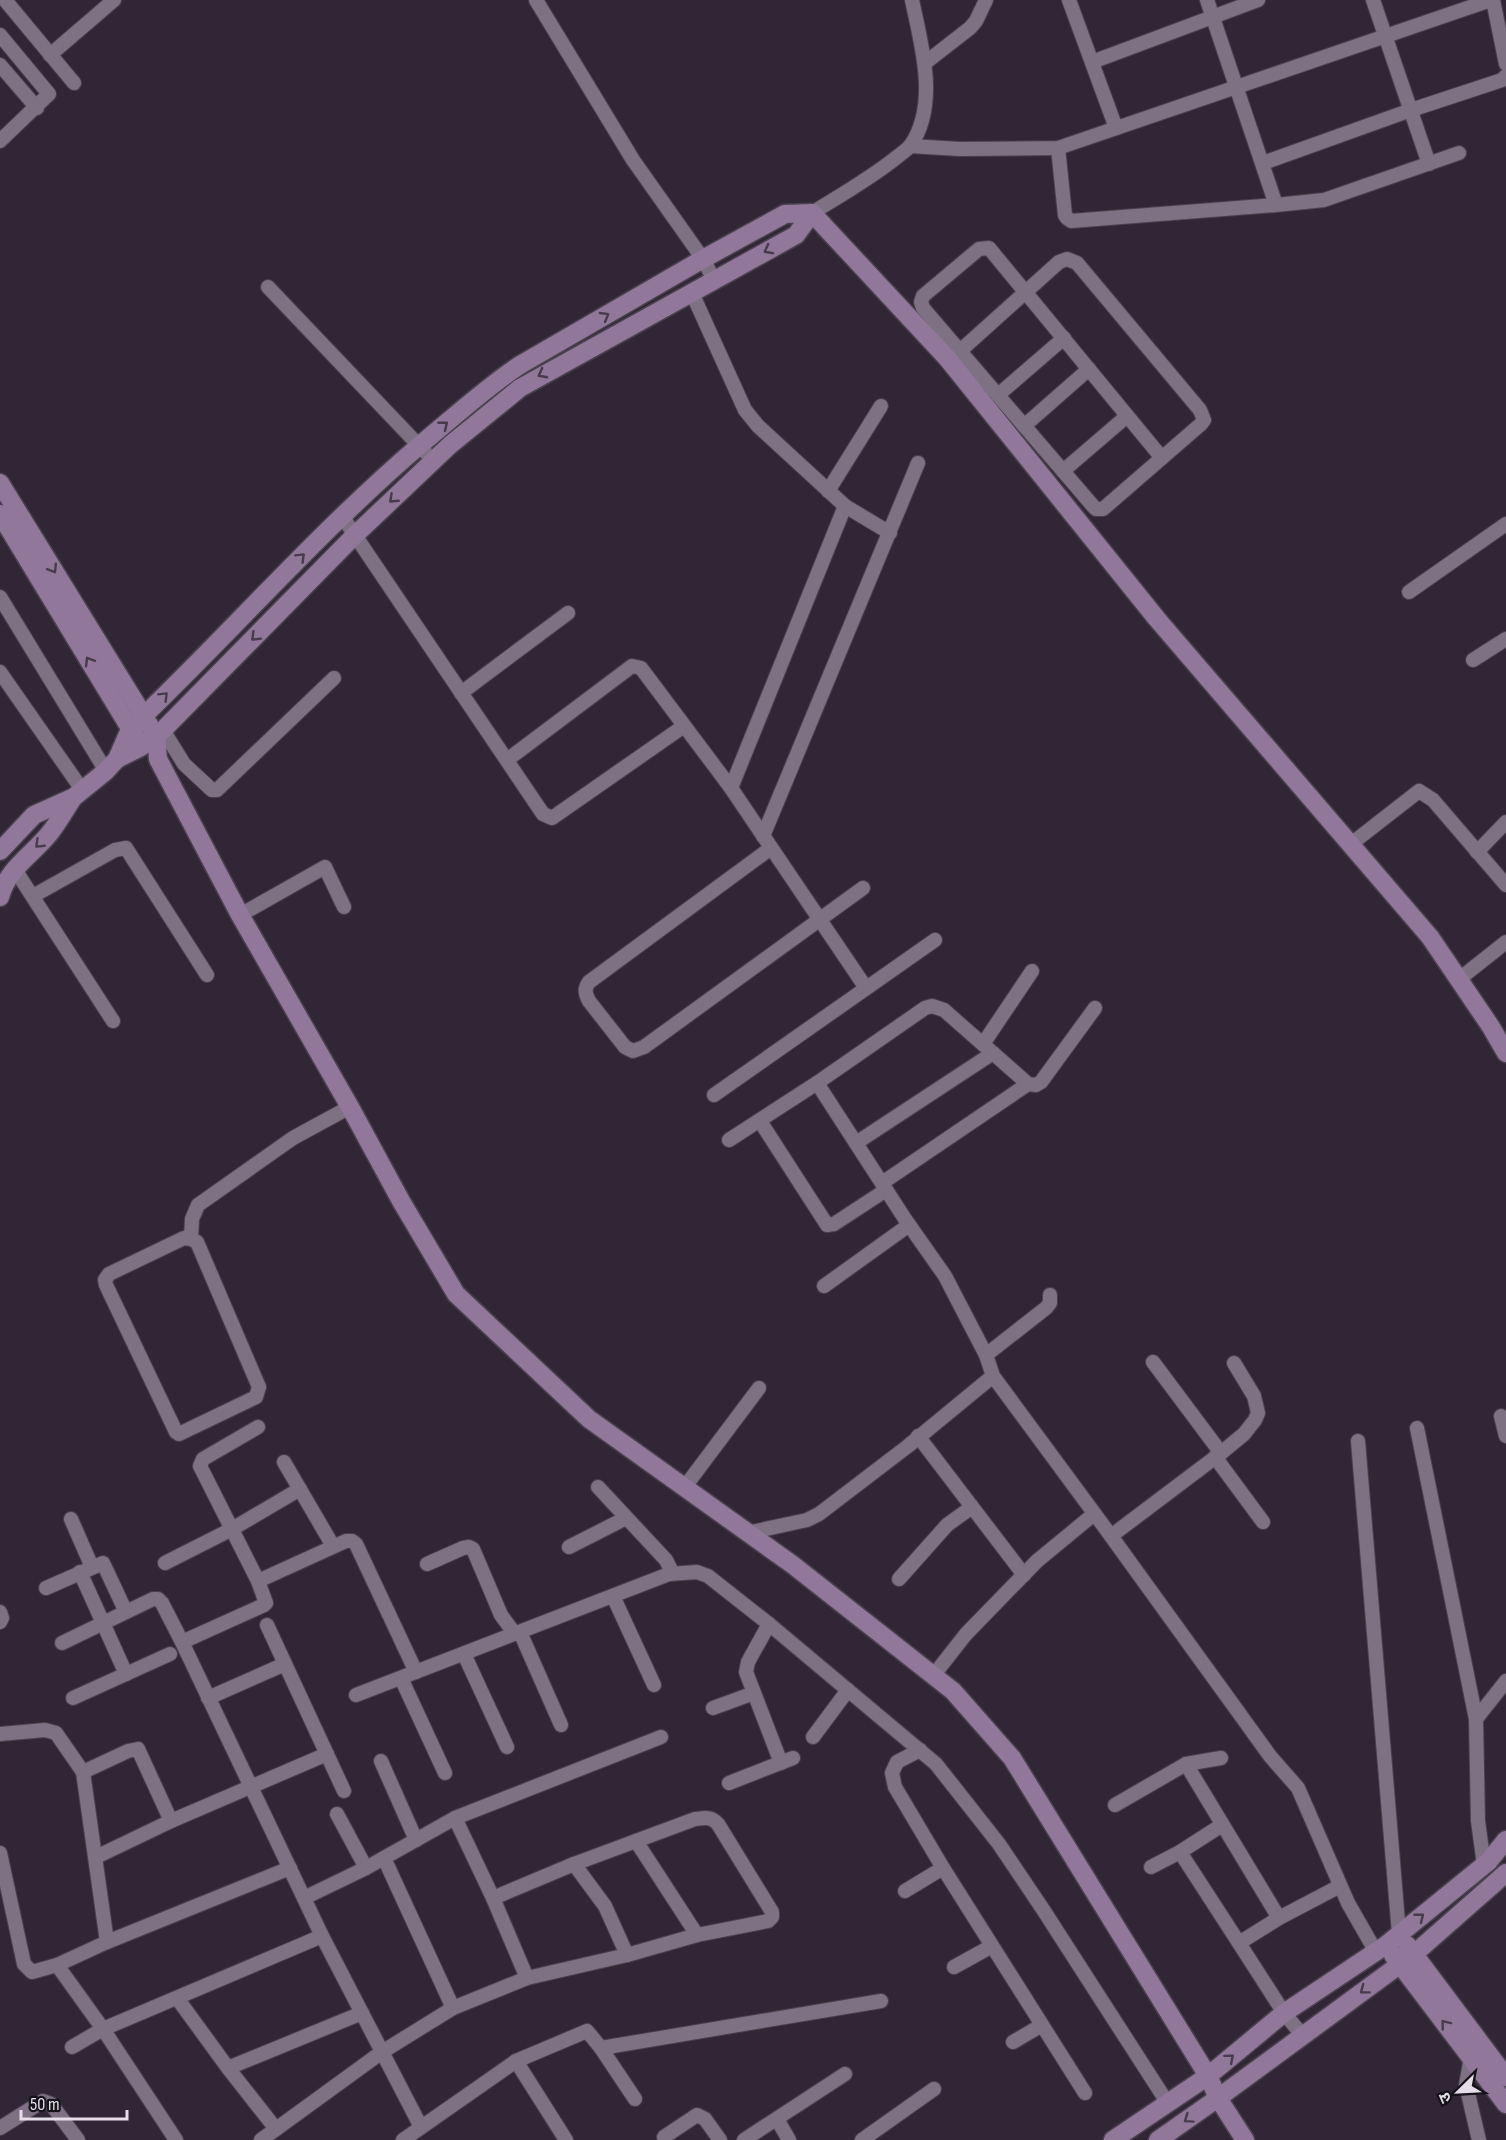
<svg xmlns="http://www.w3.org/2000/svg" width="1506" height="2140" font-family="'Sofia Sans Condensed','Noto Sans Devanagari',sans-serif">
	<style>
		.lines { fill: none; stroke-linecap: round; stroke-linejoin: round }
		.street-casing { stroke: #4a414e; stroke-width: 16 }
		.secondary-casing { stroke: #4a414e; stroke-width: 21 }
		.street { stroke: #7e7184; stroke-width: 14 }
		.secondary { stroke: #91789b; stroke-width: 18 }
		.oneway { stroke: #473b4d }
	</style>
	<rect width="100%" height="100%" fill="#312636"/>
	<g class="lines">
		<defs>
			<g id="street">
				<polyline points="5,0 74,83"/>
				<polyline points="536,0 633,160 703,259 714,280"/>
				<polyline points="1069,0 1116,128"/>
				<polyline points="1207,0 1276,205"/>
				<polyline points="1373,0 1429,164"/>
				<polyline points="1493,0 1506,64"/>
				<polyline points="0,35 49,94 0,141"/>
				<polyline points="50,55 114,0"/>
				<polyline points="1092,62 1258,0"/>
				<polyline points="925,63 970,28 976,21 986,0"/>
				<polyline points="0,65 37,108"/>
				<polyline points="910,146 960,149 1058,148 1491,0"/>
				<polyline points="1058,148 1065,215 1067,218 1071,221 1276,205 1324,200 1459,153"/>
				<polyline points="1263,163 1411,110 1502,80 1506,76"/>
				<path d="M812,213C841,195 871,178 897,157C902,153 908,149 911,145C939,103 921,44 912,0"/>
				<polyline points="268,287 426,453"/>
				<polyline points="692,293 745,410 758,426 845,506 731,788"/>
				<polyline points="960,351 1059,262 1067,259 1077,263 1200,410 1204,420 1201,424 1103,509 1096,509 1093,506 923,308 921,302 923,296 979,249 989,248 1162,458"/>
				<polyline points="998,395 1064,338"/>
				<polyline points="1024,426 1089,369"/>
				<polyline points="1063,471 1127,416"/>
				<polyline points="828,491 881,406"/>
				<polyline points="845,506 890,533"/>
				<polyline points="342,516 543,814 552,818 684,726"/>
				<polyline points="1409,592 1506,524"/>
				<polyline points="0,597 106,771"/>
				<polyline points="1473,660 1506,639"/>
				<polyline points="0,672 83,791"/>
				<polyline points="461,693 568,613"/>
				<polyline points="163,730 184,764 212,790 217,790 334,678"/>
				<polyline points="507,760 632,666 641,668 731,788 866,988"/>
				<polyline points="763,836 918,463"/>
				<polyline points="1351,844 1419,791 1433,800 1506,885"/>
				<path d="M771,848L589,982C584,989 585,993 589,1001L625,1047L633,1051L644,1047L863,888"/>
				<polyline points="1477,852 1506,822"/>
				<polyline points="14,868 113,1021"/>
				<polyline points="33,896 115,850 126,848 207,975"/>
				<polyline points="240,915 325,867 344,907"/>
				<polyline points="1458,980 1506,942"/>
				<polyline points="983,1044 1032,971"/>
				<polyline points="817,1083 905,1219 945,1276 986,1355 993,1376 1111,1536 1270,1756 1298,1788 1348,1903 1376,1952"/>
				<polyline points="714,1095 935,940"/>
				<polyline points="760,1121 827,1225 834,1224 886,1190"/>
				<polyline points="729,1140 817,1083 925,1008 932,1006 944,1010 1028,1084 1036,1085 1041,1082 1095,1008"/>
				<polyline points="856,1143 993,1053"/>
				<polyline points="882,1183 1028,1084"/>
				<polyline points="191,1239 197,1242 259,1387 256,1397 179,1434 176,1432 106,1285 105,1280 109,1274 184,1238 191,1239 192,1219 198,1205 293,1138 350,1107"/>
				<polyline points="824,1286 909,1225"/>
				<polyline points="986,1355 1046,1308 1050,1303 1050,1295"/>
				<polyline points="1153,1362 1221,1453"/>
				<polyline points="1501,1416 1506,1436"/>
				<polyline points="258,1427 203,1459 200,1466 258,1581 266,1603 264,1605 182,1642 322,1936 421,2127"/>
				<polyline points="1417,1428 1476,1719 1478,1821 1484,1865"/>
				<polyline points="918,1436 1024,1575"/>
				<polyline points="1358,1441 1399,1934"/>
				<polyline points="1215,1457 1263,1522"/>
				<polyline points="284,1462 333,1546"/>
				<polyline points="598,1487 666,1560 670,1568 669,1574"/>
				<polyline points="684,1488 759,1388"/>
				<polyline points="71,1519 92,1567"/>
				<polyline points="747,1533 807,1520 819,1514 908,1446 993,1376"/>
				<polyline points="1111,1536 1221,1453 1244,1434 1255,1420 1258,1413 1254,1396 1234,1363"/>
				<polyline points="569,1547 626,1518"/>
				<polyline points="165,1563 232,1529 300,1489"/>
				<polyline points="427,1564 463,1548 469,1547 473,1549 501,1615 515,1634"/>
				<polyline points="80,1572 126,1674"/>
				<polyline points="899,1579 947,1525 972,1507"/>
				<polyline points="258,1581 346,1541 352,1541 356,1544 416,1672"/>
				<polyline points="46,1588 103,1563 126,1612"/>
				<polyline points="613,1596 654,1685"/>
				<polyline points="0,1612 2,1618 0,1622"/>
				<polyline points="769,1624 748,1662 746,1672 781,1763"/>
				<polyline points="267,1625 344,1791"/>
				<polyline points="520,1632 561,1725"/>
				<polyline points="62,1643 153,1599 158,1599 162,1603 182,1642"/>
				<polyline points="464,1654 507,1747"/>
				<polyline points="933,1676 966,1634 1037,1561 1094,1514"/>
				<polyline points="401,1678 445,1773"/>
				<polyline points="356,1695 669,1574 697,1572 708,1576 769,1624 936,1764 999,1844 1044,1911 1167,2102"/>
				<polyline points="73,1698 170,1654"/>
				<polyline points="208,1698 285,1664"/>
				<polyline points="713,1708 754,1693"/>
				<polyline points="1476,1719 1506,1681"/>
				<polyline points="0,1734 45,1730 56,1733 83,1772 107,1942 57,1965 32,1972 24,1964 0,1853"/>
				<polyline points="813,1737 848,1690"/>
				<polyline points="920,1750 897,1762 892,1773 895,1787 943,1868 1085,2093"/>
				<polyline points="381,1761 416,1840"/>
				<polyline points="1186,1764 1279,1918 1239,1943 1180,1852 1222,1825"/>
				<polyline points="83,1772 128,1751 138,1749 171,1821"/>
				<polyline points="729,1783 793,1758"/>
				<polyline points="1115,1805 1186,1764 1221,1758"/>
				<polyline points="337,1814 366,1868"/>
				<polyline points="455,1818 493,1898 527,1978"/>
				<polyline points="636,1841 697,1935"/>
				<polyline points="96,1857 171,1821 327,1754"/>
				<polyline points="384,1858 453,2008"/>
				<polyline points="574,1864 605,1906 627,1955"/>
				<polyline points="1151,1867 1180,1852"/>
				<polyline points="905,1891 943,1868"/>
				<polyline points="304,1898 366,1868 455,1818 661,1737"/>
				<polyline points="1279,1918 1340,1886"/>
				<polyline points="107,1942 290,1868"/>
				<polyline points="1239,1943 1284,2013 1303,2036"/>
				<polyline points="57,1965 103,2029 176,2140"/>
				<polyline points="954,1967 992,1946"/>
				<polyline points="177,1998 228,2068 362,2013"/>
				<polyline points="1013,2042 1042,2025"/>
				<polyline points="72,2047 103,2029 322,1936"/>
				<polyline points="601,2048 635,2099"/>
				<polyline points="1471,2057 1466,2085 1479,2140"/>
				<polyline points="516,2061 566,2140"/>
				<polyline points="228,2068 276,2129"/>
				<polyline points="777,2119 789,2140"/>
				<polyline points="0,2128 43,2101 51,2104 78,2140"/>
				<polyline points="664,2137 697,2115 705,2119 720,2140"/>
				<path d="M261,2140L382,2052L453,2008L527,1978L627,1955L697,1935L768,1921L772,1917V1912L718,1824C711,1816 705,1818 695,1819L574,1864L493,1898"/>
				<polyline points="403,2140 516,2061 587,2031 601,2048 881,2001"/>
				<polyline points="744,2140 845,2074"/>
				<polyline points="862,2140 934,2089"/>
			</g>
			<g id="secondary">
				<polyline points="0,483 156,736 158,759 240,915 350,1107 401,1201 456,1294 589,1419 793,1565 953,1691 1012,1758 1208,2076 1218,2098 1245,2140"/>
				<polyline points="0,514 136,738"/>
				<polyline points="117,759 141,747 163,730 355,535 450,445 520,388 796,235 812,213"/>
				<path d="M0,851L34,815L74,797L106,771L117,759L130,729C228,636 317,533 420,445C453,418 485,388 520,365L703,259L785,214L812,213L947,358L1157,619L1430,937L1491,1027L1506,1053"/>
				<path d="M0,897C8,868 31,856 49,834C58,823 65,810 73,798"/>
				<polyline points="1407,1945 1506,2077"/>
				<polyline points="1393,1955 1506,2104"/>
				<polyline points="1113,2140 1208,2076 1284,2013 1386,1945 1488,1862 1506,1840"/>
				<polyline points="1158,2140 1218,2098 1414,1954 1506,1873"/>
			</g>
		</defs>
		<use href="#street" class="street-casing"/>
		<use href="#secondary" class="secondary-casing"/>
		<use href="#street" class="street"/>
		<use href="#secondary" class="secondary"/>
	</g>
	<defs><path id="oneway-chevron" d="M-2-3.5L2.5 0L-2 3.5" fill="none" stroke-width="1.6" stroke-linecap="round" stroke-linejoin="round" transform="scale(1.5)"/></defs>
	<g class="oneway">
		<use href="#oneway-chevron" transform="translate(768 250) rotate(152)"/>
		<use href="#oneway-chevron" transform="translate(605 316) rotate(-30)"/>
		<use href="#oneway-chevron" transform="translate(542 374) rotate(152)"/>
		<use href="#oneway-chevron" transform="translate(444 425) rotate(-39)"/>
		<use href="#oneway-chevron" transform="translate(393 499) rotate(137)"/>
		<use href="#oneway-chevron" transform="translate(301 557) rotate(-45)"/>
		<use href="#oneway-chevron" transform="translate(53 569) rotate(58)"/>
		<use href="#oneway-chevron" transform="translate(255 637) rotate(135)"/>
		<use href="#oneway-chevron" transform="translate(89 661) rotate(-121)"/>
		<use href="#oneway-chevron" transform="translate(164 696) rotate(-45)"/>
		<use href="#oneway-chevron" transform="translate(39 844) rotate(136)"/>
		<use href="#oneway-chevron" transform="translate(1420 1917) rotate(-39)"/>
		<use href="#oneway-chevron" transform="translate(1364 1990) rotate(143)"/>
		<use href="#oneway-chevron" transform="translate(1445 2024) rotate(-128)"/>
		<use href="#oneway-chevron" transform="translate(1230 2058) rotate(-40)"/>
		<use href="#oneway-chevron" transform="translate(1188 2119) rotate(145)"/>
	</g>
	<g transform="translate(1458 2092) rotate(246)" stroke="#161219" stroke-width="4.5" paint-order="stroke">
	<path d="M0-4.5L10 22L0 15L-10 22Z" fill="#e5dee8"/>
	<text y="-9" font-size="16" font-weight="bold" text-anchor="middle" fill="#e5dee8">उ</text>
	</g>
	<path d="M21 2110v9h106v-9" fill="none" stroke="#e5dee8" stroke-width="3"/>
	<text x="30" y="2110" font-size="18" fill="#e5dee8" stroke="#161219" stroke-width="4.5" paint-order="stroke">50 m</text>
</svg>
